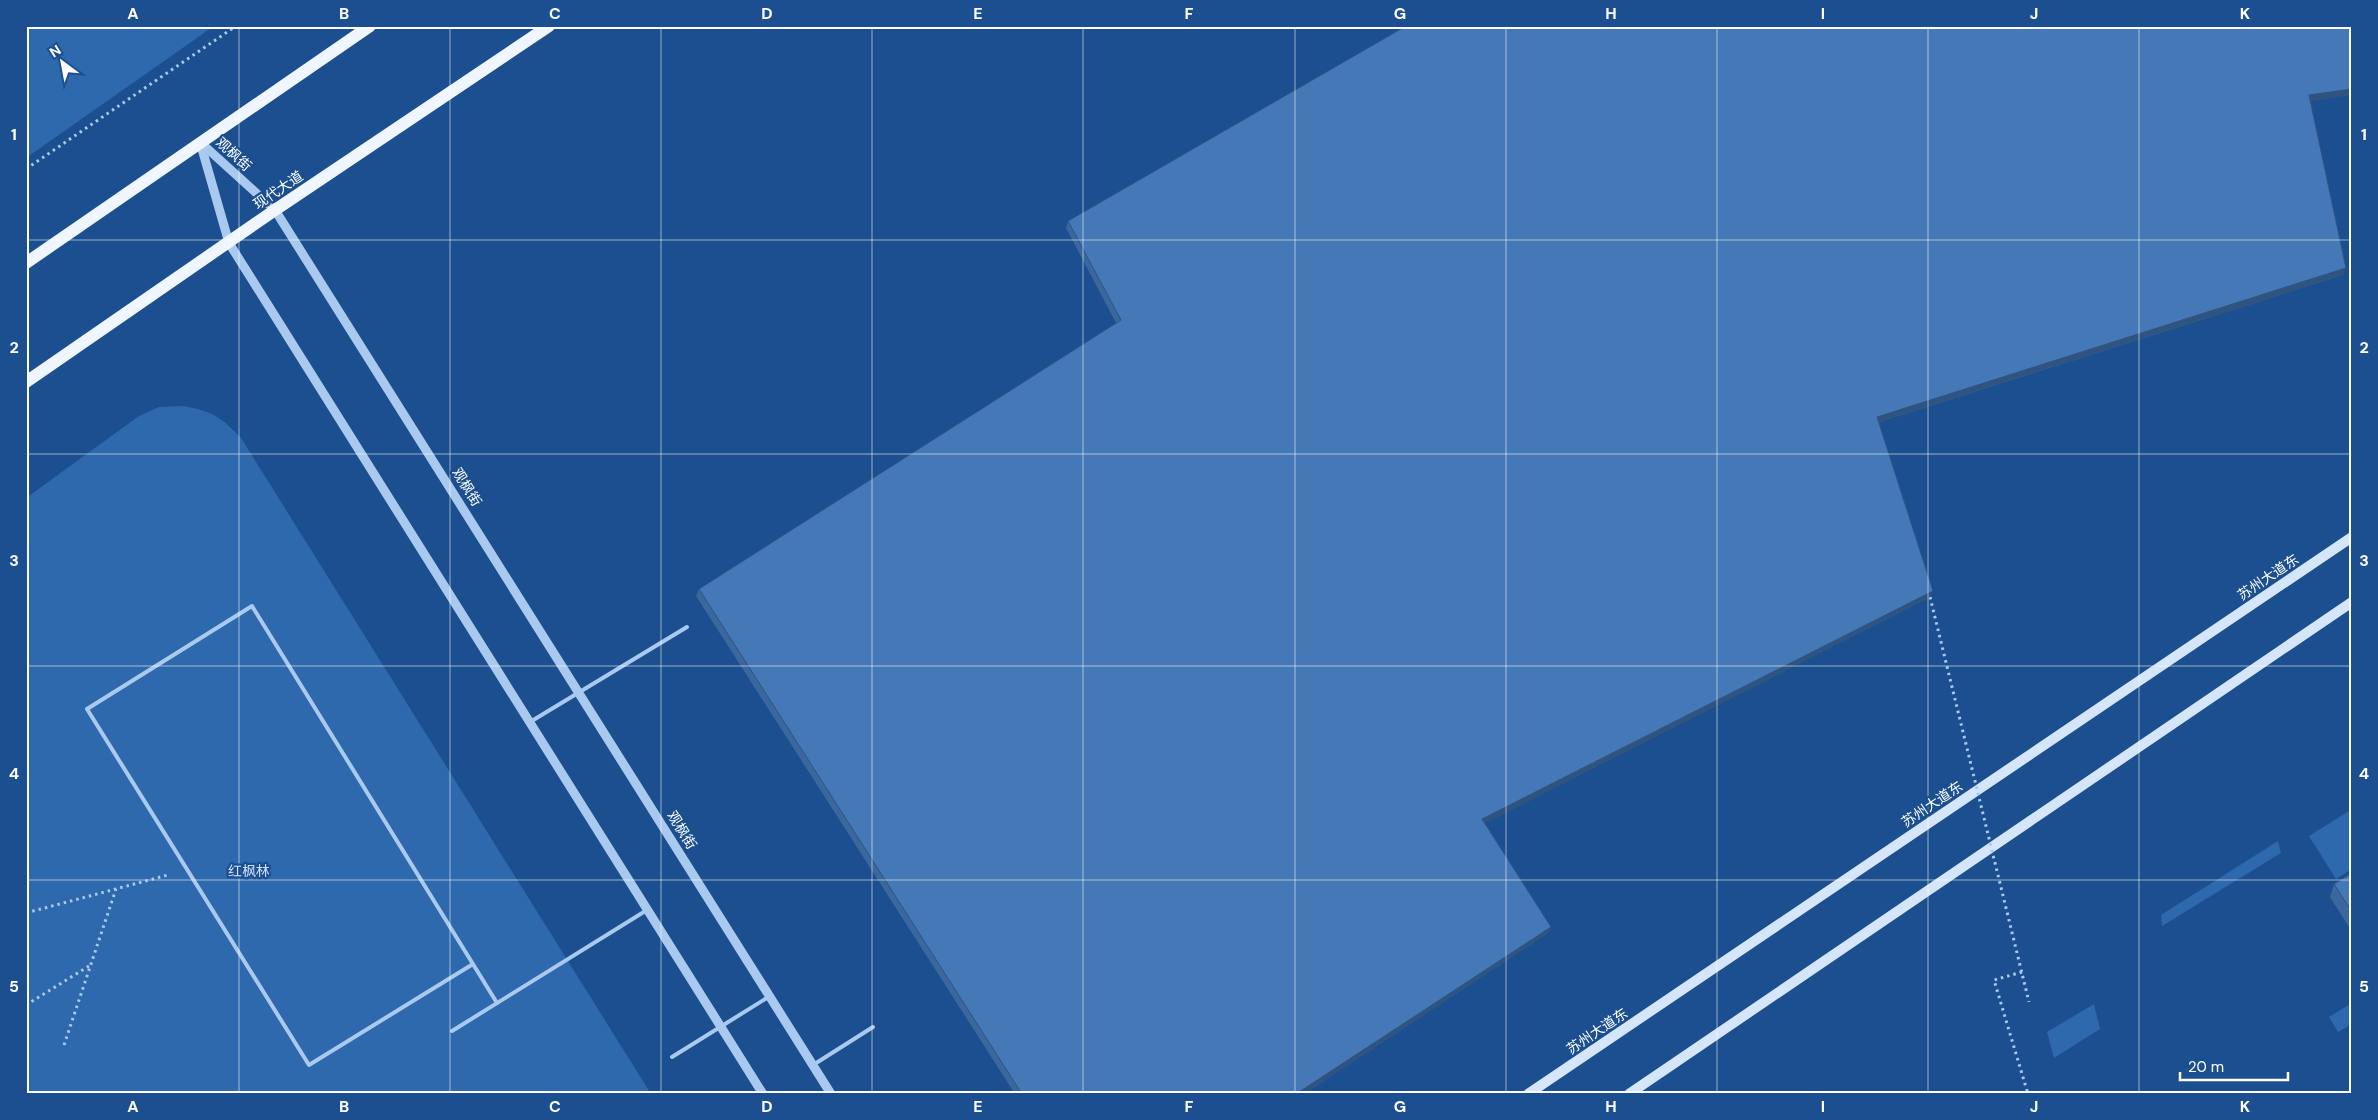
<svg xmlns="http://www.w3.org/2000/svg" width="2378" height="1120" font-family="'DM Sans','Noto Sans SC',sans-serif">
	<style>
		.green { fill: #2e69ad }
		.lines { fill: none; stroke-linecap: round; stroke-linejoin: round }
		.path { stroke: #a9c9ee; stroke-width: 3; stroke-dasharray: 2.5 4; stroke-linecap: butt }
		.service { stroke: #a9c9ee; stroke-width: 4 }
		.tertiary { stroke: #a9c9ee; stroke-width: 9 }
		.secondary { stroke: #d6e6fa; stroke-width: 10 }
		.primary { stroke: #f0f6ff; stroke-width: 12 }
		.path-bridge { stroke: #a9c9ee; stroke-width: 3; stroke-dasharray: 2.5 4; stroke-linecap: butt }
		.wall { fill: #3a679d }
		.shaded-wall { fill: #305480 }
		.building { fill: #4478b7; stroke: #305480 }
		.grid { fill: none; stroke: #fff; stroke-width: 1; stroke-opacity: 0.55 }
		.labels { text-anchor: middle; stroke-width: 4.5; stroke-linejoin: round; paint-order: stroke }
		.street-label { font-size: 14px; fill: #fff; stroke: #1b4f8f }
		.park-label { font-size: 14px; fill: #cfe3fa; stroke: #1b4f8f }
		.neatline { fill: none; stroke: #fff; stroke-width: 2 }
		.grid-label { font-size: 16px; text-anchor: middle; font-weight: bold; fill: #fff }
	</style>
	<rect width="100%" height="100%" fill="#1b4f8f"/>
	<g class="green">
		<polygon points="26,26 214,26 26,158"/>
		<path d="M183,406C212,411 221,417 241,438L651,1094H26V498L139,416L159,407Z"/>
		<polygon points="2352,809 2352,869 2336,879 2309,836"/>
		<polygon points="2278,841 2281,853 2162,926 2161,915"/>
		<polygon points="2352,1003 2352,1024 2338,1032 2329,1017"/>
		<polygon points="2094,1004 2100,1029 2054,1058 2047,1032"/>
	</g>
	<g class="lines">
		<g class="path">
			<polyline points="26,169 236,26"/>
			<polyline points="26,913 168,875"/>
			<polyline points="2022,972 1994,980 2028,1094"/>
			<polyline points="26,1005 89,966"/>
			<polyline points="64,1045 116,889"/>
		</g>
		<g class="service">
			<polyline points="530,722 687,627"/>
			<polyline points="473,964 309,1065 87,709 252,606 497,1003"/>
			<polyline points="452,1031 647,910"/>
			<polyline points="672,1057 770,996"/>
			<polyline points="813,1065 873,1027"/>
		</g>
		<g class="tertiary">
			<polyline points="200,142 275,210 831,1094"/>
			<polyline points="200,142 229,243 763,1094"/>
		</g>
		<g class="secondary">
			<polyline points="1528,1094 2352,537"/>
			<polyline points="1629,1094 2352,602"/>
		</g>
		<g class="primary">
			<polyline points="26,263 370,26"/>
			<polyline points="26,382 275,210 549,26"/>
		</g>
		<polyline class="path-bridge" points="1930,597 2029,1002"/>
	</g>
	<g class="wall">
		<polygon points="2310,101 2343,275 1879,422 1930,597 1485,823 1551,927 1548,933 1304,1094 1015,1094 696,596 699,589 1116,323 1066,228 1068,221"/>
		<polygon points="2352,873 2352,932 2330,897 2334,884"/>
	</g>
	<g class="shaded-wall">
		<polygon points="2352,89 2352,95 2307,102 2309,95"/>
		<polygon points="2346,268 2343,275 1875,423 1877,417"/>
		<polygon points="1933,591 1930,597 1480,826 1482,819"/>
		<polygon points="1551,927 1548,933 1304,1094 1296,1094"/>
	</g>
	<g class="building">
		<polygon points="1406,26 2352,26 2352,89 2309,95 2346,268 1877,417 1933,591 1482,819 1551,927 1296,1094 1022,1094 699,589 1121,320 1068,221"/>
		<polygon points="2352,873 2352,912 2334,884"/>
	</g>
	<path class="grid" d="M239,26V1094M450,26V1094M661,26V1094M872,26V1094M1083,26V1094M1295,26V1094M1506,26V1094M1717,26V1094M1928,26V1094M2139,26V1094M26,240H2352M26,454H2352M26,666H2352M26,880H2352"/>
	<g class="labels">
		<g class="street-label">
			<text transform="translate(234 154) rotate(42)" y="5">观枫街</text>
			<text transform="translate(278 190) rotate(-34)" y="5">现代大道</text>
			<text transform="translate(467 487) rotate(58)" y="5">观枫街</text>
			<text transform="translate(2268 577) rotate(-34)" y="5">苏州大道东</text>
			<text transform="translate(1932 804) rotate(-34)" y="5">苏州大道东</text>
			<text transform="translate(682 830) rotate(58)" y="5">观枫街</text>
			<text transform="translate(1597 1031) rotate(-34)" y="5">苏州大道东</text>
		</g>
		<g class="park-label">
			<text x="249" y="876">红枫林</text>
		</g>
	</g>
	<rect width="2378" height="1120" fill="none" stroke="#1b4f8f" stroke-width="55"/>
	<g transform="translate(62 62) rotate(328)" stroke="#1b4f8f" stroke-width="4" paint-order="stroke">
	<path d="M0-4L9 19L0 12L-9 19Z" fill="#ffffff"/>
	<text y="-8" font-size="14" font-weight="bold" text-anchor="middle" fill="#ffffff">N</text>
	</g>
	<path d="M2180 1072v8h108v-8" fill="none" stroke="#ffffff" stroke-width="2.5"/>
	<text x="2188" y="1072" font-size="15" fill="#ffffff" stroke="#1b4f8f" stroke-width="4" paint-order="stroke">20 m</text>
	<rect x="28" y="28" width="2322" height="1064" class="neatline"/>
	<g class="grid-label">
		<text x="133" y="19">A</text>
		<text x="344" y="19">B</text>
		<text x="555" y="19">C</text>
		<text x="767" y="19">D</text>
		<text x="978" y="19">E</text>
		<text x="1189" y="19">F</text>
		<text x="1400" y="19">G</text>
		<text x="1611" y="19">H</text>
		<text x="1823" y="19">I</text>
		<text x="2034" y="19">J</text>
		<text x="2245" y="19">K</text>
		<text x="14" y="140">1</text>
		<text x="2364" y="140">1</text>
		<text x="14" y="353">2</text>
		<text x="2364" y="353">2</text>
		<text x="14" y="566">3</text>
		<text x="2364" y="566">3</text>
		<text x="14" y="779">4</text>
		<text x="2364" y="779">4</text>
		<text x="14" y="992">5</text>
		<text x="2364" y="992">5</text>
		<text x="133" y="1112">A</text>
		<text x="344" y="1112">B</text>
		<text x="555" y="1112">C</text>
		<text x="767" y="1112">D</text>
		<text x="978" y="1112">E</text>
		<text x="1189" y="1112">F</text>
		<text x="1400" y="1112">G</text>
		<text x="1611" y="1112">H</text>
		<text x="1823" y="1112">I</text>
		<text x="2034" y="1112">J</text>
		<text x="2245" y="1112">K</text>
	</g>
</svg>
